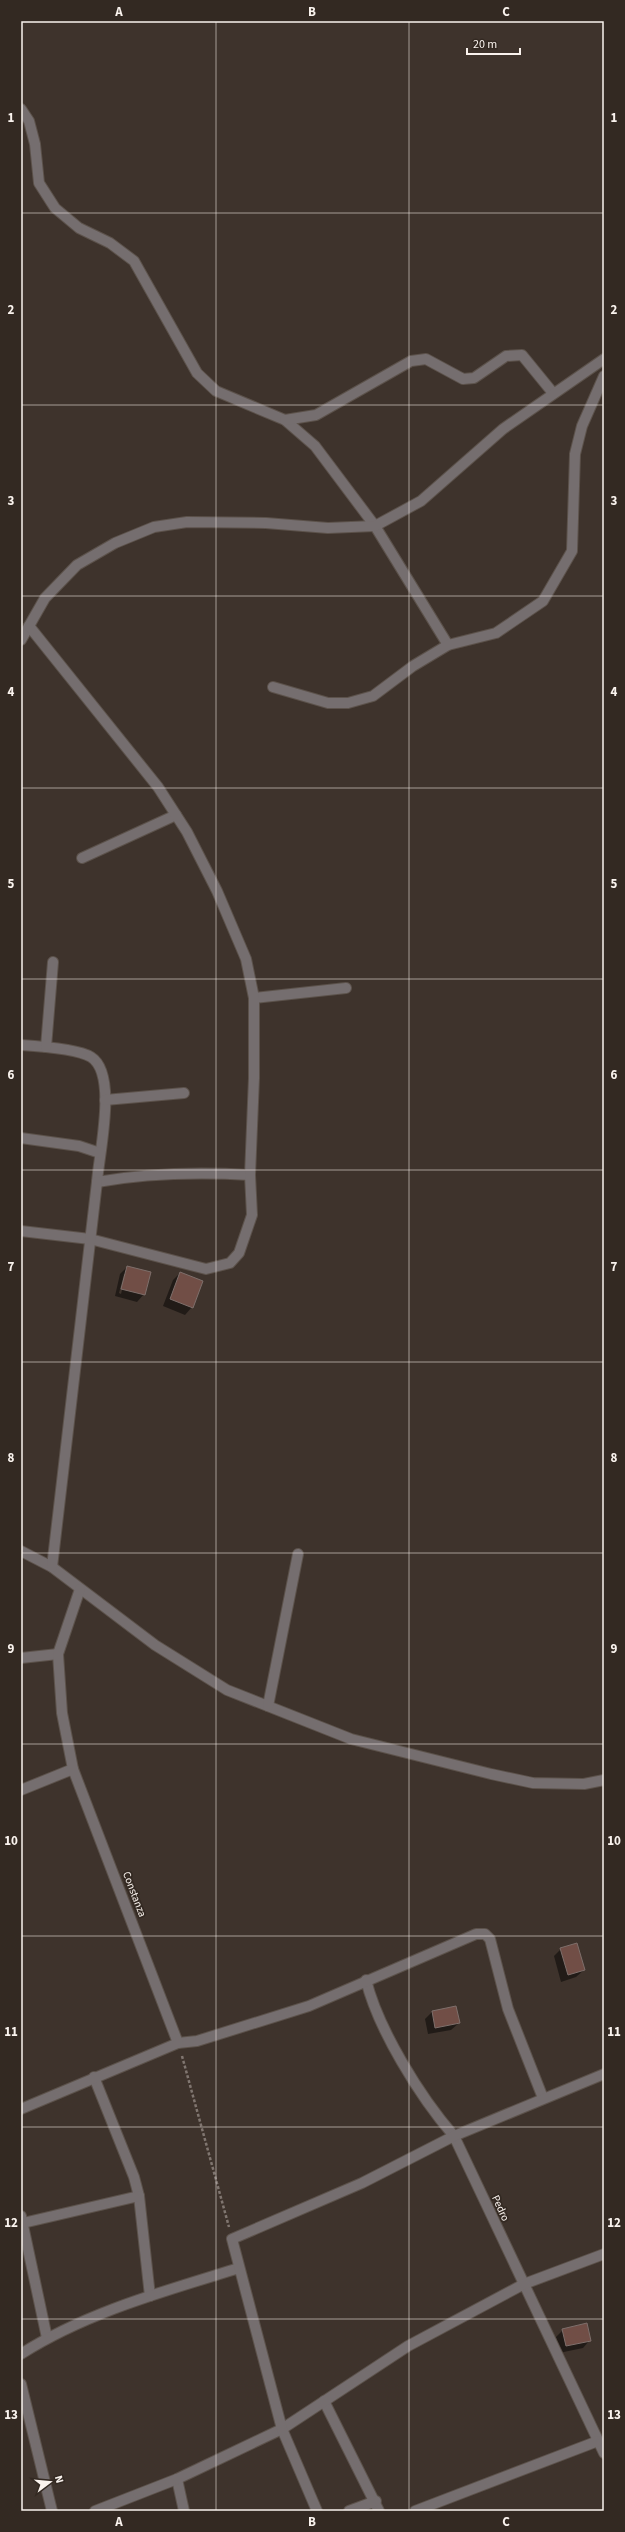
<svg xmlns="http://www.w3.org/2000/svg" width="625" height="2532" font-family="'Source Sans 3',sans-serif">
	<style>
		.shadow { fill: #0007; fill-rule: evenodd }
		.building { fill: #714e46; stroke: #7e6f6b }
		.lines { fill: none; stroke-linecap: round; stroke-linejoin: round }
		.street-casing { stroke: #5c524b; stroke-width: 12 }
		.path { stroke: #807670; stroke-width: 2.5; stroke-dasharray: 3 2; stroke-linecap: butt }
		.street { stroke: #756e6f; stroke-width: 10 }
		.grid { fill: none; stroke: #faf3ee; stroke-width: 1; stroke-opacity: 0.55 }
		.labels { text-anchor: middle; stroke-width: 3.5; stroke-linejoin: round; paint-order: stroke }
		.street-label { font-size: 11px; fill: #faf3ee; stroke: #332922 }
		.neatline { fill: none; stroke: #faf3ee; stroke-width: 1.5 }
		.grid-label { font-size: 13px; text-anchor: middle; font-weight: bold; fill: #faf3ee }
	</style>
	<rect width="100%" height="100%" fill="#3e332c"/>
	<g class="shadow">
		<path d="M127,1267L144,1294L137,1302L115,1296L120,1274ZM124,1274H126L121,1294L119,1293Z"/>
		<polygon points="180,1273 192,1307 185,1315 163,1306 173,1280"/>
		<polygon points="561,1949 584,1970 576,1977 561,1982 554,1956"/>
		<polygon points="432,2012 459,2023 451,2030 428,2034 425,2019"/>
		<polygon points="563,2330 590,2340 583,2348 559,2353 556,2337"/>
	</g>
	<g class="building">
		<polygon points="127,1266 151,1272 145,1295 121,1289"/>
		<polygon points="180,1272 203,1281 193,1308 170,1299"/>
		<polygon points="577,1943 585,1970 568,1975 560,1948"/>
		<polygon points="456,2006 460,2023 435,2028 432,2011"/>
		<polygon points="587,2323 591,2341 566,2346 562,2329"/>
	</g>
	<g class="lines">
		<defs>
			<g id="street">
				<polyline points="21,109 29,121 35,144 39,183 55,208 79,228 110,243 134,261 197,373 216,391 285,420 315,446 375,526 448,645"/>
				<polyline points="285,420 316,415 411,361 426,359 463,379 474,378 506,356 522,355 553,393"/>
				<polyline points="21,640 29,626"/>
				<polyline points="273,687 328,703 348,703 373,696 413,666 448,645 496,633 543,601 572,551 575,454 582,426 604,376"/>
				<polyline points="82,858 176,815"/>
				<polyline points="254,998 346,988"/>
				<path d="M21,1045C37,1046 78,1049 91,1057C118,1074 99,1153 97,1182C148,1173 198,1172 250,1175"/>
				<polyline points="46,1047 53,962"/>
				<polyline points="105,1100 184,1093"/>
				<polyline points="21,1138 79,1146 100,1153"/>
				<polyline points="21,1231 90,1239 206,1269 230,1263 239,1253 252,1215 250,1175 254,1078 254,998 246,959 217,891 187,832 158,787 29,626 45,598 77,565 115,543 154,527 187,522 266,523 328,528 375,526 421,501 503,429 604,359"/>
				<polyline points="21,1551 52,1567 155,1645 227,1690 351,1739 491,1774 533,1783 584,1784 604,1780"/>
				<polyline points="52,1567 97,1182"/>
				<polyline points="21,1658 58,1654"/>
				<polyline points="268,1706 298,1554"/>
				<polyline points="21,1790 73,1769"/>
				<path d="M366,1980C378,2029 420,2097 454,2136L604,2453"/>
				<polyline points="178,2043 197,2041 309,2006 476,1934 485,1934 490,1939 508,2009 543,2098"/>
				<polyline points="94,2077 134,2177 139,2196 150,2296"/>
				<polyline points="21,2109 178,2043 73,1769 62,1713 58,1654 80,1589"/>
				<polyline points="21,2216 47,2338"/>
				<polyline points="23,2223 139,2196"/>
				<path d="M21,2354C87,2312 165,2291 239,2268"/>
				<polyline points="21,2384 52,2511"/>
				<polyline points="324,2401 379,2511"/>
				<polyline points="177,2479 184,2511"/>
				<polyline points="95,2511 177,2479 282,2429 408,2346 524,2284 604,2254"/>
				<polyline points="317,2511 282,2429 232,2239 362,2183 454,2136 604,2074"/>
				<polyline points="349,2511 376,2501"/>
				<polyline points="415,2511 598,2441"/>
			</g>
		</defs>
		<use href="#street" class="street-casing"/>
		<polyline class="path" points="182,2056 229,2227"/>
		<use href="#street" class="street"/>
	</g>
	<path class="grid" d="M216,21V2511M409,21V2511M21,213H604M21,405H604M21,596H604M21,788H604M21,979H604M21,1170H604M21,1362H604M21,1553H604M21,1744H604M21,1936H604M21,2127H604M21,2319H604"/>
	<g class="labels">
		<g class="street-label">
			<text transform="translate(135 1894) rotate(69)" y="4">Constanza</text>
			<text transform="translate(501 2208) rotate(65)" y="4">Pedro</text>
		</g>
	</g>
	<rect width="625" height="2532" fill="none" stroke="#332922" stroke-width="44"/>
	<g transform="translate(50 2482) rotate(74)" stroke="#332922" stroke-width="3" paint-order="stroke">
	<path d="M0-3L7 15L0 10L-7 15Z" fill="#faf3ee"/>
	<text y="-6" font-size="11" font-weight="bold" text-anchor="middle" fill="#faf3ee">N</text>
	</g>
	<path d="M467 48v6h53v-6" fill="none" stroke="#faf3ee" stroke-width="2"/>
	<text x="473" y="48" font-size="12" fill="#faf3ee" stroke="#332922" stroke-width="3" paint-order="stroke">20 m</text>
	<rect x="22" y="22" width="581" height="2488" class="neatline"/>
	<g class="grid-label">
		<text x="119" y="16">A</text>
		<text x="312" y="16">B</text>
		<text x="506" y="16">C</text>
		<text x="11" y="122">1</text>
		<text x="614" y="122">1</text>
		<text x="11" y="314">2</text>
		<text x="614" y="314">2</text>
		<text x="11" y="505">3</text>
		<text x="614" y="505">3</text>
		<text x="11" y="696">4</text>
		<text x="614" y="696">4</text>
		<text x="11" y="888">5</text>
		<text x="614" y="888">5</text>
		<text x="11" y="1079">6</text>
		<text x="614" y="1079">6</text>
		<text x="11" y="1271">7</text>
		<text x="614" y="1271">7</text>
		<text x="11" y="1462">8</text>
		<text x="614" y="1462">8</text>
		<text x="11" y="1653">9</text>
		<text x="614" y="1653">9</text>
		<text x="11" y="1845">10</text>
		<text x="614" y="1845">10</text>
		<text x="11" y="2036">11</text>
		<text x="614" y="2036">11</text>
		<text x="11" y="2227">12</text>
		<text x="614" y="2227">12</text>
		<text x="11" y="2419">13</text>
		<text x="614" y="2419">13</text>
		<text x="119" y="2526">A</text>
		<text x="312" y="2526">B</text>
		<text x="506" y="2526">C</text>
	</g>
</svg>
